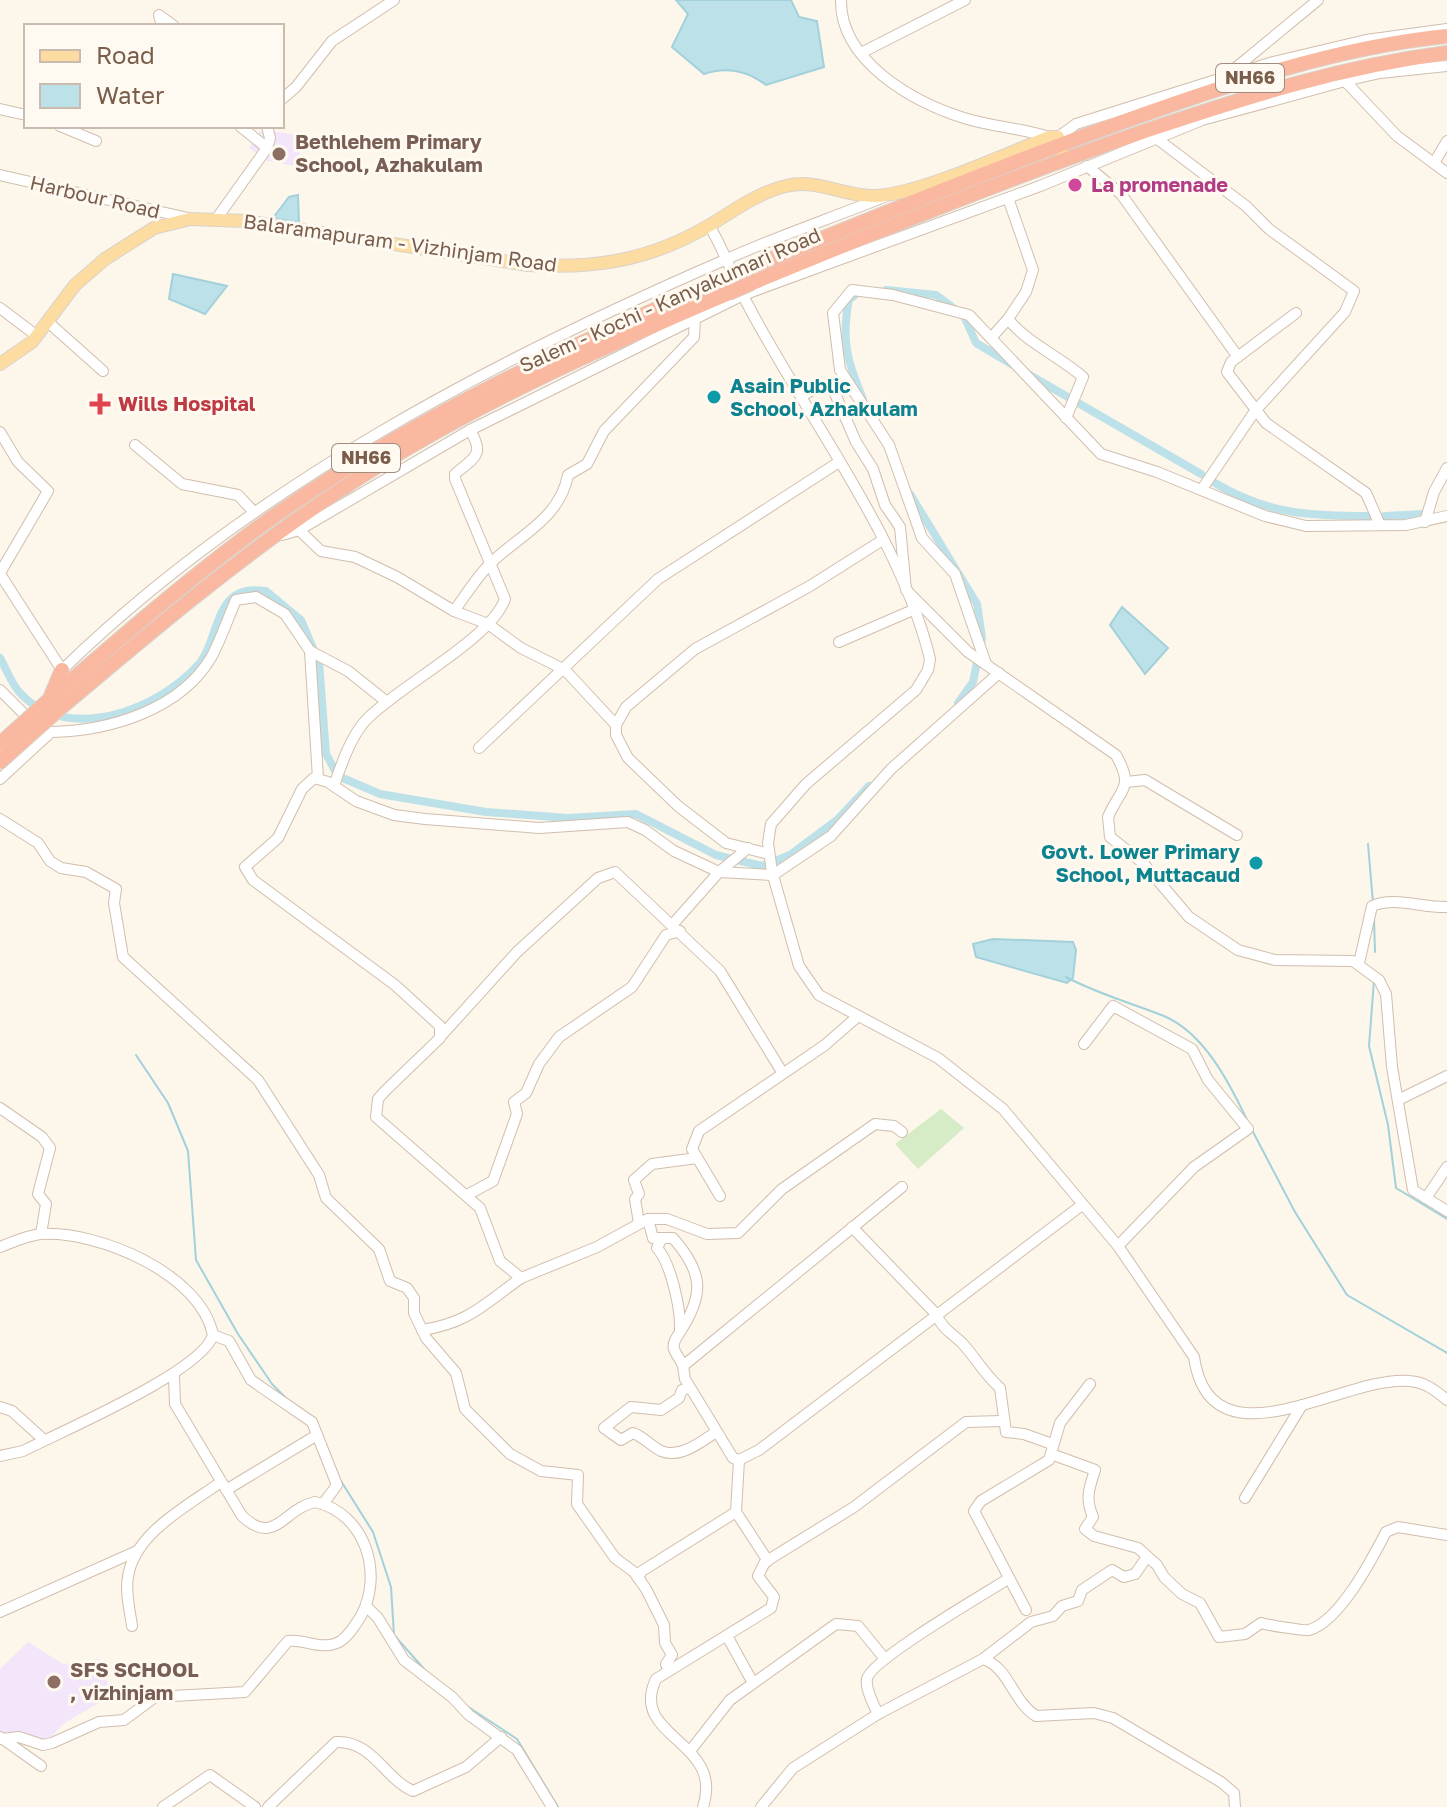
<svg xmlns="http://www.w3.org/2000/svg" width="1447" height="1807" font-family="'Golos Text',sans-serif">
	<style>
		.education { fill: #f3e6fa }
		.green { fill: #d5ecc7 }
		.water { fill: #bde1e9; stroke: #a2d1db; stroke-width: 2 }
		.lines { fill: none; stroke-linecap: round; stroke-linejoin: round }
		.stream { stroke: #a2d1db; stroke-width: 2 }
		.canal { stroke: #bde1e9; stroke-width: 8 }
		.minor-casing { stroke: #d1beae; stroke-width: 12 }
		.major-casing { stroke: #dad2cd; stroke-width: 14 }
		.highway-casing { stroke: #dad2cd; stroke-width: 16 }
		.minor { stroke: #fff; stroke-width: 10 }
		.major { stroke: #fddca1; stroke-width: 12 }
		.highway { stroke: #f9b89f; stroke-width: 14 }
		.highway-bridge-casing { stroke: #dad2cd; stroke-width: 16; stroke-linecap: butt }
		.highway-bridge { stroke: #f9b89f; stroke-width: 14 }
		.education-dot { fill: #8d6e63; stroke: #fffaf1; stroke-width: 3 }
		.hotel-dot { fill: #d1479c; stroke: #fffaf1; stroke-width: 3 }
		.culture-dot { fill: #0f9aa8; stroke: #fffaf1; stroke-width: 3 }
		.health-dot { fill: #e0444e; stroke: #fffaf1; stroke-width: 3 }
		.labels { text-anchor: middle; stroke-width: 6; stroke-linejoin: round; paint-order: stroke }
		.shield { fill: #fffaf1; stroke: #a28c7d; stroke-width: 2 }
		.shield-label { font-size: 18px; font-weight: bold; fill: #7a5d4b }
		.education-label { font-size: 20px; font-weight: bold; fill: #785e54; stroke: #fffaf1; text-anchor: start }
		.hotel-label { font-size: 20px; font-weight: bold; fill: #b23c85; stroke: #fffaf1; text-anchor: start }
		.street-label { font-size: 20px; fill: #7a5d4b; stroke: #fffaf1 }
		.culture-label { font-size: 20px; font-weight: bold; fill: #0d838f; stroke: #fffaf1; text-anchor: start }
		.health-label { font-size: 20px; font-weight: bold; fill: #be3a42; stroke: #fffaf1; text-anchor: start }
	</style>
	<rect width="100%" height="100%" fill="#fdf6ea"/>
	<g class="education">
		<polygon points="261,130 300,135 300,167 268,161 249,148"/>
		<polygon points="28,1642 63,1664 99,1659 112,1695 63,1724 48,1741 29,1735 0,1737 0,1669"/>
	</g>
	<polygon class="green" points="941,1109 964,1128 918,1169 895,1144"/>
	<g class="water">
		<path d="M676,0H791L799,17L817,21L824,67L766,85C748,71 726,66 704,74L672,47L688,14Z"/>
		<polygon points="298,195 299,223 273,218 289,197"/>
		<polygon points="173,274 227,286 205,314 169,299"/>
		<polygon points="1122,607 1168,648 1145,674 1110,625"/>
		<polygon points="993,939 1073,942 1076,950 1073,978 1067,983 976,957 973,944"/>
	</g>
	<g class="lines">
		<g class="stream">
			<polyline points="1368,844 1373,903"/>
			<polyline points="1374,918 1375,952"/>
			<path d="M1066,977C1098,994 1131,1003 1164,1016C1204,1033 1229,1082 1247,1120"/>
			<polyline points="1374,980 1369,1046 1388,1125 1396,1188 1447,1219"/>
			<polyline points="136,1055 168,1103 188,1151 196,1260 238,1334 272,1384 287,1399"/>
			<polyline points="1252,1130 1295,1212 1347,1295 1447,1353"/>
			<polyline points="341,1481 373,1532 391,1587 394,1635 425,1670"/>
			<polyline points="467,1706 517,1739 558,1807"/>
		</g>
		<g class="canal">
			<polyline points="886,290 936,295 964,316 976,343 1013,365"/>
			<path d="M854,296L849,299C841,340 847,361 863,399"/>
			<polyline points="1028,374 1201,474"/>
			<path d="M1215,483C1267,514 1309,516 1368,516"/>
			<polyline points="910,494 977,604 982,638 973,682 958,703"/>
			<polyline points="1385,516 1424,514"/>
			<path d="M0,658C7,670 12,686 22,695C70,744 159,709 198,665C215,646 215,608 236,595C245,589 256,590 266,591L301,620L319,662L326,754L338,776L380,794L486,812L568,818L636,814L716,855L762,866L790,855L837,820L869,786"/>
		</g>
		<defs>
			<g id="minor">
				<path d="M841,0C840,61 913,102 964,118C992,127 1022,128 1049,137"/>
				<polyline points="162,26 159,15 174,26"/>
				<polyline points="861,53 965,0"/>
				<polyline points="1227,75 1318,0"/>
				<polyline points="1345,81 1380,73 1447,66"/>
				<polyline points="282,99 296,87 332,41 394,0"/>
				<polyline points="0,109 26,115"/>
				<polyline points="60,126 96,141"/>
				<polyline points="240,126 267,148"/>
				<polyline points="1058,137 1076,124 1273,62 1366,40 1447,29"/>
				<polyline points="1156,138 1246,206 1269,229 1354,291 1345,312 1255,411 1202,489"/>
				<polyline points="1434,163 1447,141"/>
				<polyline points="1087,166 1121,194 1238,357"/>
				<polyline points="0,175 188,218"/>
				<polyline points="217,218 267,148 270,138 267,126"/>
				<path d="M709,225C725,252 734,280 749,307C807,417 901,538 930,659L928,670L916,690L806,784L771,824L768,843L772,872L799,966L819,995L938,1058L1003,1109L1118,1246L1194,1357C1211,1472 1346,1374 1409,1381C1425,1382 1435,1390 1447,1400"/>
				<polyline points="0,308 37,336"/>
				<polyline points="1296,313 1231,362 1227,372 1266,423 1366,493 1380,525"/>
				<polyline points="1008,319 1026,292 1033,270 1008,198"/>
				<polyline points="48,322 103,371"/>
				<path d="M991,338L1008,319C1027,343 1059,356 1083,377L1066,418"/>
				<path d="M802,396L816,388L833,389L856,442L873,469L885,505L900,527L906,590L968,652L1116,755C1135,789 1120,788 1108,817L1110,837L1143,863L1189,917L1238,950L1275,960L1353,961L1379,980L1386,994L1392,1067L1413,1190L1447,1211"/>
				<polyline points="0,432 18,462 48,491 0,573"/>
				<polyline points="135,445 182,484 238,495 253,511"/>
				<polyline points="1425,522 1434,492 1447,468"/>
				<polyline points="299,530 321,551 355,557 397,577 454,611 488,624 521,648 565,670 616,725"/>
				<polyline points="282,535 299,530 470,430 743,295 1040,186 1202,120 1345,81 1397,136 1447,173"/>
				<path d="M0,574L62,670C249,488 489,362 727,259C778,236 832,218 884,197"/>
				<path d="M454,611C466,595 477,576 492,562C520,535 560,518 568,475L587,464L604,431L694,337L695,318"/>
				<polyline points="839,642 913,610"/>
				<polyline points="310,651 348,671 387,702"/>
				<polyline points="986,664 955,574 922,538 889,445 840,370 833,313 852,290 893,295 969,315 1101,454 1157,472 1265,516 1306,526 1406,525 1447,516"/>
				<polyline points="0,690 32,722"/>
				<polyline points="479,748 658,579 839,462"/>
				<path d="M0,779L51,732C109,731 181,710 212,656C221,639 228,618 236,600L256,597L285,614L310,651L318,778"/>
				<polyline points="1126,782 1145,780 1237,835"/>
				<path d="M334,786C341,765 351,736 366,720C400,685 491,639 505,599L455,479V474C475,457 485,455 470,430"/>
				<polyline points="0,819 38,843 50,861 61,868 86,872 116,889 114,903 123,957 258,1080 319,1175 326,1198 379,1249 390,1281 407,1288 414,1298 414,1313 426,1338 456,1373 465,1409 510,1454 541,1471 578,1475 577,1504 615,1558 634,1572 646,1589 664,1625 665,1643 672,1655 666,1664 668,1669"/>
				<polyline points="769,854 726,843 678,806 628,758 616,735 616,725 626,707 695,649 810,586 881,541"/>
				<polyline points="673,924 719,872 748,848"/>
				<path d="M1359,963L1372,906C1396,896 1421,908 1447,907"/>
				<polyline points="441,1036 517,952 598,878 615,872 720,971 782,1072"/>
				<polyline points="1084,1044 1113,1006 1192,1049 1208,1080 1248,1129 1194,1167 1118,1246"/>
				<polyline points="1398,1100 1447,1076"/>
				<polyline points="0,1108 42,1137 50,1148 38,1194 46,1204 41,1234"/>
				<polyline points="902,1132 894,1126 875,1124 782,1189 738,1233 707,1234 667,1219 648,1219 597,1247 521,1278 500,1261 480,1208 376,1117 378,1099 385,1091 440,1038 440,1026 395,985 253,880 245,867 278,838 302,789 314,778 328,782 356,801 394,815 425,819 539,828 628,822 645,830 674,851 719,872 773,875 831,836 891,769 999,673"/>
				<polyline points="902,1187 683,1366 685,1379 733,1458 739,1460 759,1450 1082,1205"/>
				<polyline points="467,1195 493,1181 517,1114 514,1102 526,1093 539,1064 559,1037 632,987 666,935 680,931"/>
				<polyline points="720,1196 692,1149 699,1131 825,1045 857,1017"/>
				<polyline points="1426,1198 1447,1167"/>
				<path d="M648,1219L653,1238H673C703,1272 705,1294 680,1332C677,1337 672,1343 674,1349C676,1355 681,1360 683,1366"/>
				<polyline points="639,1223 635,1199 639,1194 634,1180 652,1164 697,1158"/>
				<path d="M852,1227L936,1314C944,1331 950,1331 962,1343C976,1358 984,1374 1000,1388L1006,1432L1024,1434L1052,1444"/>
				<path d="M662,1238L657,1248C671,1263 681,1310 680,1330"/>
				<path d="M0,1247C13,1242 28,1235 42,1234C99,1231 201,1274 213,1335C203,1371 62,1431 23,1451L0,1456"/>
				<path d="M422,1330C469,1323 484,1304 521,1278"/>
				<polyline points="213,1335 229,1341 251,1380 312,1422 337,1485 323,1504"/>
				<path d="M690,1388L682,1390L679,1398L661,1410L631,1407L604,1428L621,1440L633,1433C644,1437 651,1446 661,1451C680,1459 701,1442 716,1432"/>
				<polyline points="0,1407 12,1411 44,1440"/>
				<path d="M1051,1454L1095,1470C1089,1488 1085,1499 1093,1517L1085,1529L1094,1536L1138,1548L1157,1565L1164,1577L1182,1594L1200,1603L1219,1637L1245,1634L1261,1623C1267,1625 1305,1631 1309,1630C1340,1621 1372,1559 1386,1532L1398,1527L1447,1535"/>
				<polyline points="739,1460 736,1512 768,1561"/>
				<polyline points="226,1490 317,1435"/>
				<polyline points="1245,1498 1302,1405"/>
				<polyline points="638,1578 642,1571 736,1512"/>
				<polyline points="366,1606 378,1618 404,1660 452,1697 469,1715 517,1750 552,1807"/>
				<polyline points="1026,1610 974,1511 981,1501 1049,1460 1060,1423 1090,1384"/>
				<polyline points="0,1612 137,1551"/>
				<path d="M132,1626C130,1611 125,1592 128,1577C134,1533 189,1505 221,1482"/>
				<polyline points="727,1636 753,1683"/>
				<polyline points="983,1659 1031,1622 1053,1616 1062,1606 1078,1601 1082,1590 1112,1570 1124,1577 1135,1574 1147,1557"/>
				<path d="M878,1714C874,1705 865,1689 867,1679C870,1660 986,1593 1008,1579"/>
				<polyline points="0,1737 41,1766"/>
				<path d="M0,1739L19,1737L43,1745L52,1743L99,1722L124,1720L155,1697L245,1692L288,1641C305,1639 320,1650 337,1643C347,1639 355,1625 361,1616C384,1573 365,1513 315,1502C283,1509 275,1547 242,1516L175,1404L174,1376"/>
				<polyline points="690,1751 730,1700 836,1624 858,1626 885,1659"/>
				<polyline points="163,1807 210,1775 255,1807"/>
				<path d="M268,1807L336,1742C372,1740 385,1779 413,1791L466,1767L501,1737"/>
				<path d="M703,1807C725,1740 628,1738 656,1679L771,1608L774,1597L758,1576L765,1562L854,1507L966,1422L1002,1421"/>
				<path d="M761,1807L793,1768L878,1714L983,1659C1009,1667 1013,1702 1036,1716L1094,1713L1113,1718L1221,1782L1234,1793L1235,1807"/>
			</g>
			<path id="major" d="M0,364L32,342L75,285L105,259L154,228L190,219L246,221L528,265C596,269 651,260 710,225C733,211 759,192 786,186C816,178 845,197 876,196C919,194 1006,154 1049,137H1058L1062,151"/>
			<g id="highway">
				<path d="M747,269C873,218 998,167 1125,121C1229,84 1337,47 1447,36"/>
				<path d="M752,283C883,229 1014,176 1148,130C1250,96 1340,67 1447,53"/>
				<polyline points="51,696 62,670"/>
				<path d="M49,700C118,640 186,581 259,527C401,424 562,349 723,280"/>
				<path d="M58,710C149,633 240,556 340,490C461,410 595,350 729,293"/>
			</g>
		</defs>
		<use href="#minor" class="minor-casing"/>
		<use href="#major" class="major-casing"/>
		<use href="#highway" class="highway-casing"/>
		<use href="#minor" class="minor"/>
		<use href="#major" class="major"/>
		<use href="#highway" class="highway"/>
		<defs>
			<g id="highway-bridge">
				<polyline points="723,280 747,269"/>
				<polyline points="729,293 752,283"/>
				<polyline points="0,744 49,700"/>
				<polyline points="0,762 58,710"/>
			</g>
		</defs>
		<use href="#highway-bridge" class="highway-bridge-casing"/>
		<use href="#highway-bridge" class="highway-bridge"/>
	</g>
	<g class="education-dot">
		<circle cx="279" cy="154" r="8"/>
		<circle cx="54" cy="1682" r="8"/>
	</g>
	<circle class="hotel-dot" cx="1075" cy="185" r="8"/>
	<g class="culture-dot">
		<circle cx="714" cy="397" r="8"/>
		<circle cx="1256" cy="863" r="8"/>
	</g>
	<path class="health-dot" d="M96 392h8v8h8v8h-8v8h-8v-8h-8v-8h8z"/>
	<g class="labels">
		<g class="shield">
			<rect x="1216" y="64" width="68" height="28" rx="6"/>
			<rect x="332" y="444" width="68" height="28" rx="6"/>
		</g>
		<g class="shield-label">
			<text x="1250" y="84">NH66</text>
			<text x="366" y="464">NH66</text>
		</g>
		<g class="education-label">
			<text x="295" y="149">Bethlehem Primary<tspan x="295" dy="23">School, Azhakulam</tspan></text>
			<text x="70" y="1677">SFS SCHOOL<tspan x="70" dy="23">, vizhinjam</tspan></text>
		</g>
		<g class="hotel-label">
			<text x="1091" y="192">La promenade</text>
		</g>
		<g class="street-label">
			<text transform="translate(95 197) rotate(13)" y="7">Harbour Road</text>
			<text transform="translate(400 243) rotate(8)" y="7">Balaramapuram - Vizhinjam Road</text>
			<text transform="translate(670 300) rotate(-24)" y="7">Salem - Kochi - Kanyakumari Road</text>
		</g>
		<g class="culture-label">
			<text x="730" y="393">Asain Public<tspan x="730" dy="23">School, Azhakulam</tspan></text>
			<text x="1240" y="859" text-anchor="end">Govt. Lower Primary<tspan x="1240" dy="23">School, Muttacaud</tspan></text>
		</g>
		<g class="health-label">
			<text x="118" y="411">Wills Hospital</text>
		</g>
	</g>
	<rect x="24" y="24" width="260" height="104" fill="#fffaf1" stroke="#cabbaf" stroke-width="2"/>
	<rect x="40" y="50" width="40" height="12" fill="#fddca1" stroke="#cabbaf" stroke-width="2"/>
	<text x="96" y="64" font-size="24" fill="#7a5d4b">Road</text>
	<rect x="40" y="84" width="40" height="24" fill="#bde1e9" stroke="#cabbaf" stroke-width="2"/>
	<text x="96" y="104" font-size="24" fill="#7a5d4b">Water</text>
</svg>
